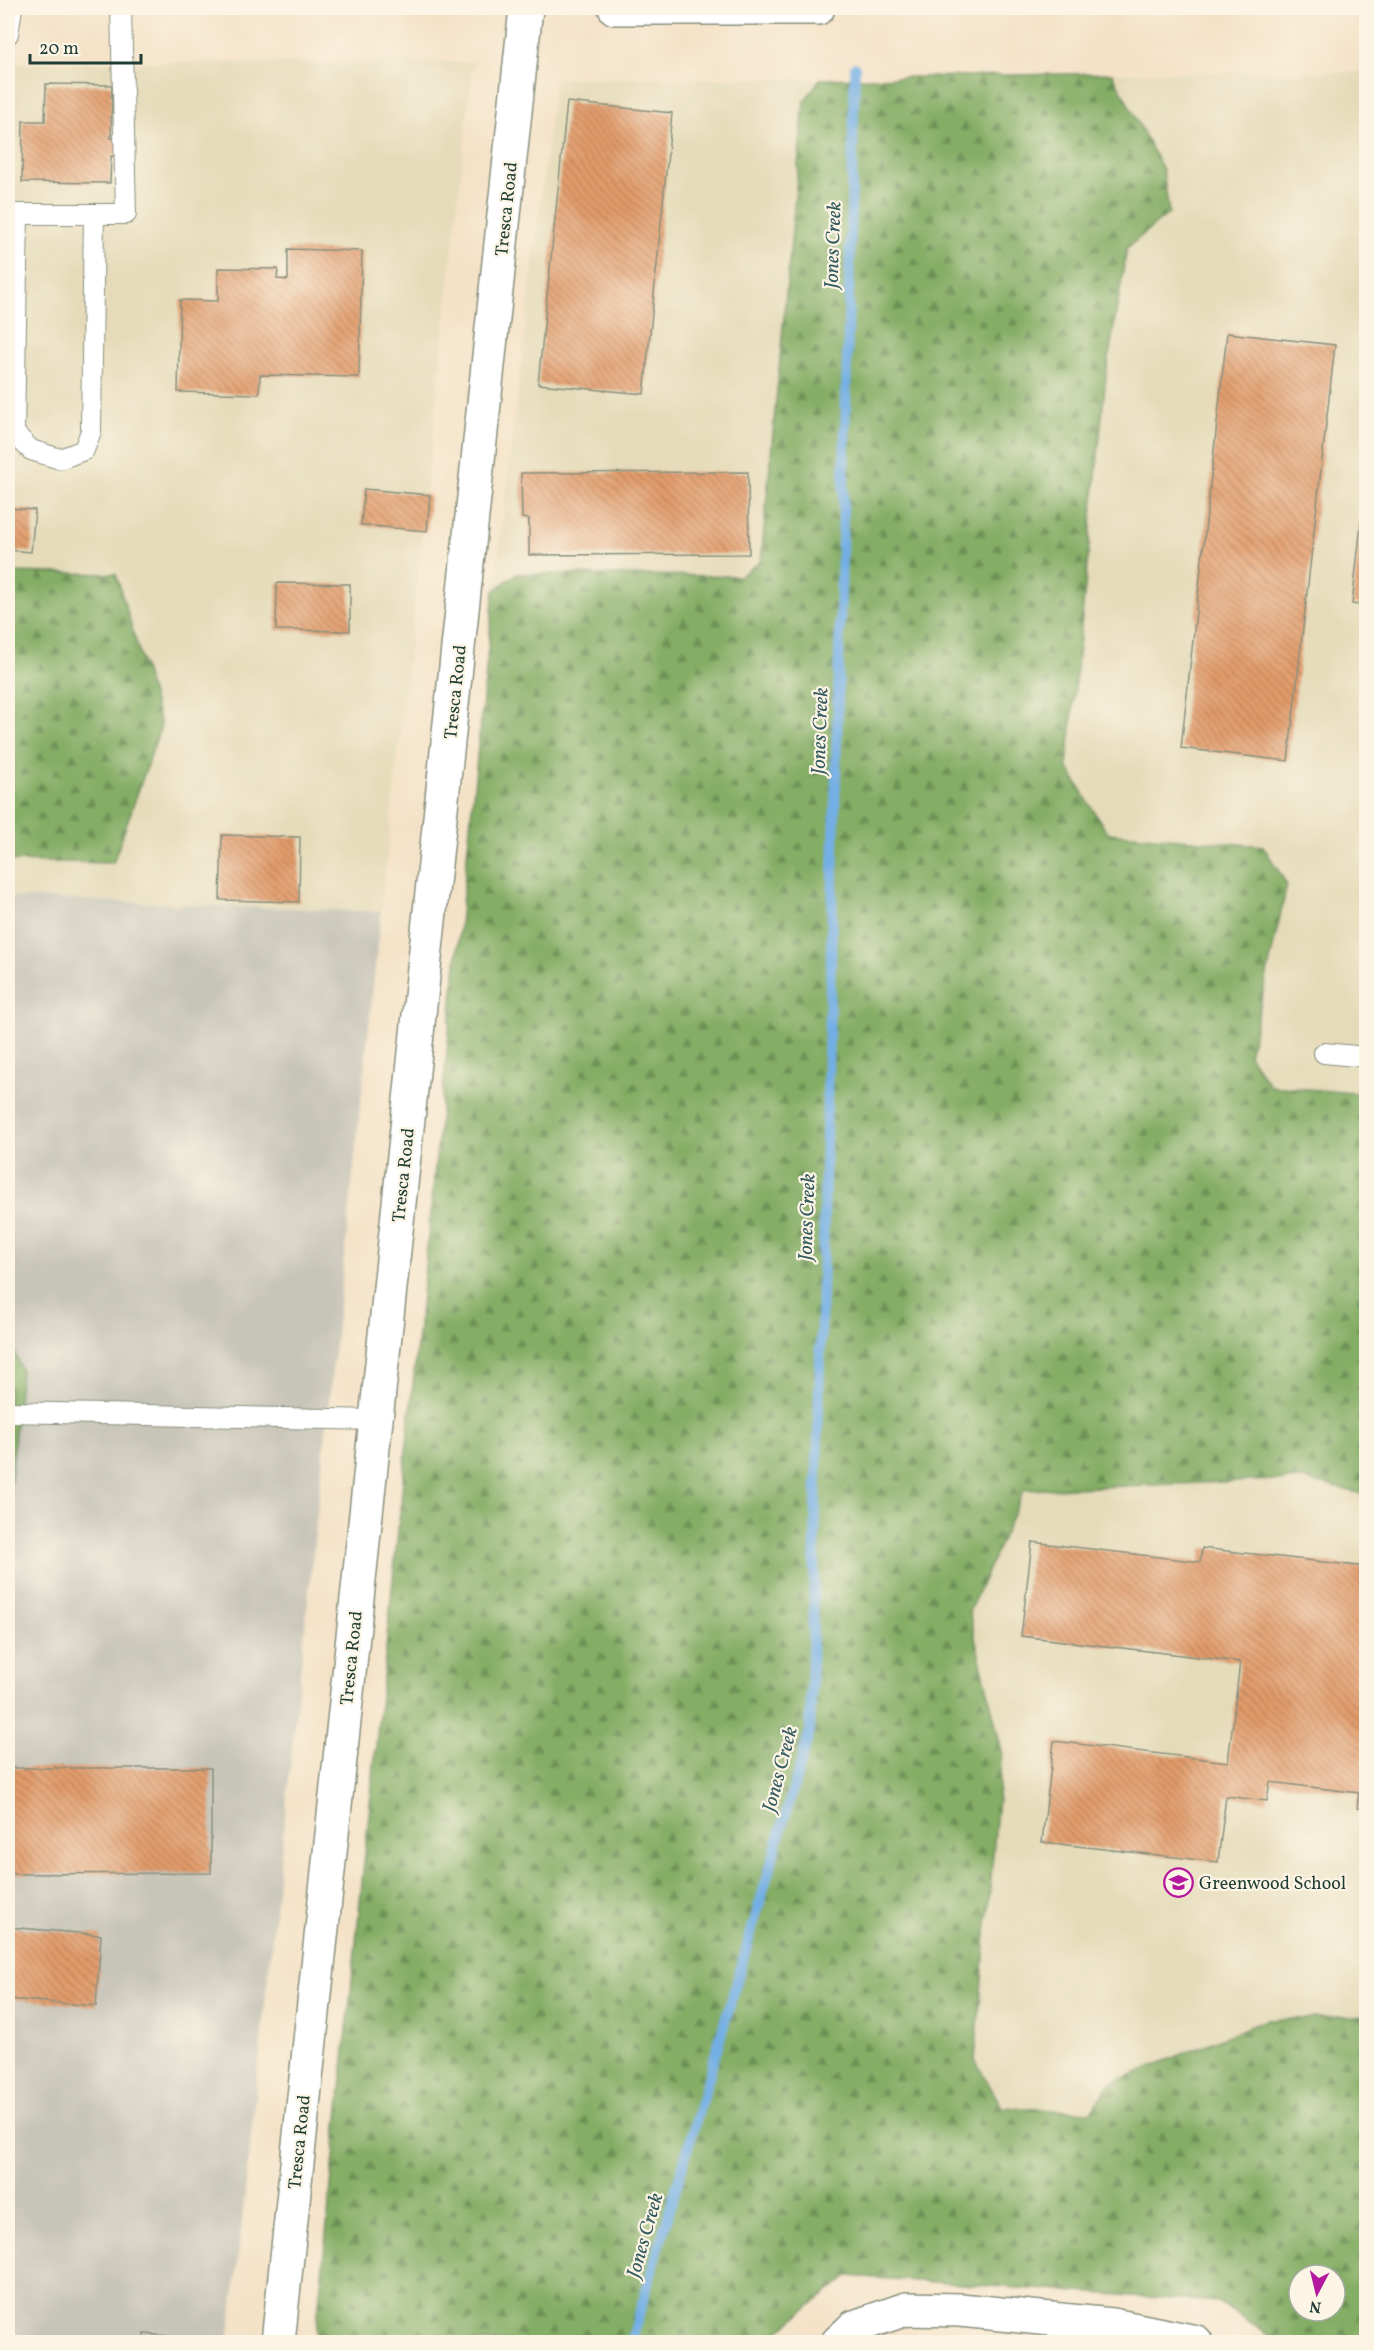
<svg xmlns="http://www.w3.org/2000/svg" width="1374" height="2350" font-family="Vollkorn,serif">
	<style>
		.built { fill: #e5dbba }
		.industrial { fill: #c7c5b8 }
		.forest { fill: url(#forest-firs); stroke: #52754c; stroke-width: 1.5; fill-rule: evenodd }
		.lines { fill: none; stroke-linecap: round; stroke-linejoin: round }
		.stream { stroke: #73afe5; stroke-width: 10 }
		.building { fill: url(#building-back-hatch) }
		.service-casing { stroke: #8a907e; stroke-width: 22 }
		.minor-casing { stroke: #8a907e; stroke-width: 36 }
		.trunk-casing { stroke: #8a907e; stroke-width: 36 }
		.service { stroke: #fff; stroke-width: 20 }
		.minor { stroke: #fff; stroke-width: 33 }
		.trunk { stroke: #fff; stroke-width: 33 }
		.labels { text-anchor: middle; stroke-width: 4.5; stroke-linejoin: round; paint-order: stroke }
		.street-label { font-size: 18px; fill: #1f3d34; stroke: #fcf5e5 }
		.poi-label { font-size: 18px; fill: #1f3d34; stroke: #fcf5e5; text-anchor: start }
		.water-label { font-size: 20px; font-style: italic; fill: #345a60; stroke: #fcf5e5 }
	</style>
	<defs>
		<pattern id="forest-firs" width="22" height="20" patternUnits="userSpaceOnUse" patternTransform="scale(1.5)"><rect width="22" height="20" fill="#84ad65"/><path d="M5 1l3.5 6h-7zM16 11l3.5 6h-7z" fill="#6b8e54"/></pattern>
		<pattern id="building-back-hatch" width="6" height="6" patternUnits="userSpaceOnUse" patternTransform="scale(1.5)"><rect width="6" height="6" fill="#e29b6b"/><path d="M-1 5l2 2M0 0l6 6M5-1l2 2" fill="none" stroke="#b78059"/></pattern>
	</defs>
	<rect width="100%" height="100%" fill="#fcf5e5"/>
	<filter id="ink" filterUnits="userSpaceOnUse"><feTurbulence type="fractalNoise" baseFrequency=".0167" numOctaves="2"/><feDisplacementMap in="SourceGraphic" scale="12" xChannelSelector="R" yChannelSelector="G"/><feConvolveMatrix kernelMatrix="1 2 1 2 8 2 1 2 1" color-interpolation-filters="sRGB"/></filter>
	<filter id="wash" filterUnits="userSpaceOnUse"><feTurbulence type="fractalNoise" baseFrequency=".008" numOctaves="4" result="noise"/><feDisplacementMap in="SourceGraphic" scale="24" xChannelSelector="R" yChannelSelector="G"/><feGaussianBlur stdDeviation="1.35" result="paint"/><feColorMatrix in="noise" values="0 0 0 0 0 0 0 0 0 0 0 0 0 0 0 0 0 1.4 0 .05"/><feComposite in="paint" operator="in"/></filter>
	<g filter="url(#wash)">
		<rect width="100%" height="100%" fill="#f4e2c7"/>
		<g class="built">
			<polygon points="473,62 381,912 8,897 8,63"/>
			<polygon points="1366,72 1366,1094 1270,1086 1249,1055 1287,885 1263,847 1107,833 1067,767 1106,375 1127,248 1169,213 1163,170 1112,73"/>
			<polygon points="555,78 820,79 804,102 761,561 740,576 516,574 494,591"/>
			<polygon points="1304,1479 1366,1495 1366,2016 1266,2020 1109,2084 1091,2112 1002,2107 975,2060 1002,1751 969,1612 1024,1490"/>
		</g>
		<polygon class="industrial" points="8,897 381,912 229,2342 8,2342"/>
		<g class="forest">
			<path d="M1112,73L1163,170L1169,213L1127,248L1106,375L1067,767L1107,833L1263,846L1287,885L1249,1055L1270,1086L1366,1094V1495L1304,1479L1024,1490L969,1612L1002,1751L975,2060L1002,2107L1091,2112L1109,2084L1266,2020L1366,2016V2342H1279L1218,2302L848,2276L780,2330L778,2342H315L494,591L516,574L740,576L761,561L804,102L820,79ZM1299,2275H1335V2311H1299Z"/>
			<polygon points="8,572 116,574 161,726 113,863 8,861"/>
			<polygon points="8,1337 21,1368 8,1511"/>
		</g>
		<g class="lines">
			<polyline class="stream" points="631,2342 810,1731 855,67"/>
		</g>
		<g id="blocks">
			<g class="building">
				<polygon points="46,84 112,85 111,138 121,138 121,157 111,156 110,183 22,182 23,121 45,121"/>
				<polygon points="567,102 672,113 644,394 538,384"/>
				<polygon points="288,249 362,251 359,377 260,375 259,394 178,392 180,300 218,301 218,268 278,269 277,279 288,280"/>
				<polygon points="1227,333 1335,345 1288,761 1181,748"/>
				<polygon points="748,472 749,554 529,555 529,519 522,518 521,473"/>
				<polygon points="364,489 430,495 427,531 361,525"/>
				<polygon points="1365,489 1366,489 1366,606 1352,604"/>
				<polygon points="8,508 35,510 31,552 8,550"/>
				<polygon points="277,583 350,584 350,631 276,630"/>
				<polygon points="222,835 300,837 299,902 220,900"/>
				<polygon points="1032,1542 1200,1562 1202,1548 1366,1567 1366,1809 1357,1808 1359,1793 1270,1782 1267,1801 1226,1796 1218,1862 1042,1842 1054,1741 1228,1762 1240,1662 1021,1636"/>
				<polygon points="8,1768 211,1768 211,1873 8,1874"/>
				<polygon points="8,1927 101,1935 96,2006 8,1999"/>
				<polygon points="144,2334 213,2339 213,2342 144,2342"/>
			</g>
		</g>
	</g>
	<g filter="url(#ink)">
		<use href="#blocks" fill-opacity="0" stroke="#8a907e" stroke-width="1.5"/>
		<g class="lines">
			<defs>
				<g id="service">
					<polyline points="8,34 12,8"/>
					<polyline points="8,214 126,214 121,8"/>
					<polyline points="18,214 14,433 31,450 60,459 84,450 91,431 94,214"/>
					<polyline points="1324,1053 1366,1057"/>
					<polyline points="8,1412 377,1420"/>
				</g>
				<g id="minor">
					<polyline points="278,2342 526,8"/>
					<polyline points="838,2342 854,2327 906,2309 960,2310 1112,2325 1196,2342"/>
				</g>
				<polyline id="trunk" points="615,8 818,8"/>
			</defs>
			<use href="#service" class="service-casing"/>
			<use href="#minor" class="minor-casing"/>
			<use href="#trunk" class="trunk-casing"/>
			<use href="#service" class="service"/>
			<use href="#minor" class="minor"/>
			<use href="#trunk" class="trunk"/>
		</g>
	</g>
	<defs>
		<symbol id="school-ring" viewBox="-11 -11 22 22"><circle r="9.5" fill="#fcf5e5" stroke="#b5179e" stroke-width="1.5"/><path d="M0-5L7-2L0 1L-7-2ZM-4 1L0 2.5L4 1V4Q0 6-4 4Z" fill="#b5179e"/></symbol>
	</defs>
	<g fill-rule="evenodd">
		<use href="#school-ring" x="1162" y="1866" width="33" height="33"/>
	</g>
	<g class="labels">
		<g class="street-label">
			<text transform="translate(506 209) rotate(-84)" y="6">Tresca Road</text>
			<text transform="translate(455 692) rotate(-84)" y="6">Tresca Road</text>
			<text transform="translate(403 1175) rotate(-84)" y="6">Tresca Road</text>
			<text transform="translate(351 1658) rotate(-84)" y="6">Tresca Road</text>
			<text transform="translate(299 2142) rotate(-84)" y="6">Tresca Road</text>
		</g>
		<g class="poi-label">
			<text x="1199" y="1889">Greenwood School</text>
		</g>
		<g class="water-label">
			<text transform="translate(832 245) rotate(-88)" y="7">Jones Creek</text>
			<text transform="translate(819 731) rotate(-88)" y="7">Jones Creek</text>
			<text transform="translate(806 1217) rotate(-88)" y="7">Jones Creek</text>
			<text transform="translate(779 1769) rotate(-75)" y="7">Jones Creek</text>
			<text transform="translate(644 2235) rotate(-74)" y="7">Jones Creek</text>
		</g>
	</g>
	<rect width="1374" height="2350" fill="none" stroke="#fcf5e5" stroke-width="30"/>
	<g transform="translate(1317 2293) rotate(187)"><circle r="28" fill="#fcf5e5" stroke="#a4ab9e" stroke-width="1.5"/>
	<path d="M0-4.5L10 22L0 15L-10 22Z" fill="#b5179e"/>
	<text y="-9" font-size="16" font-weight="bold" text-anchor="middle" fill="#1f3d34">N</text>
	</g>
	<path d="M30 54v9h111v-9" fill="none" stroke="#1f3d34" stroke-width="3"/>
	<text x="39" y="54" font-size="18" fill="#1f3d34" stroke="#fcf5e5" stroke-width="4.5" paint-order="stroke">20 m</text>
</svg>
